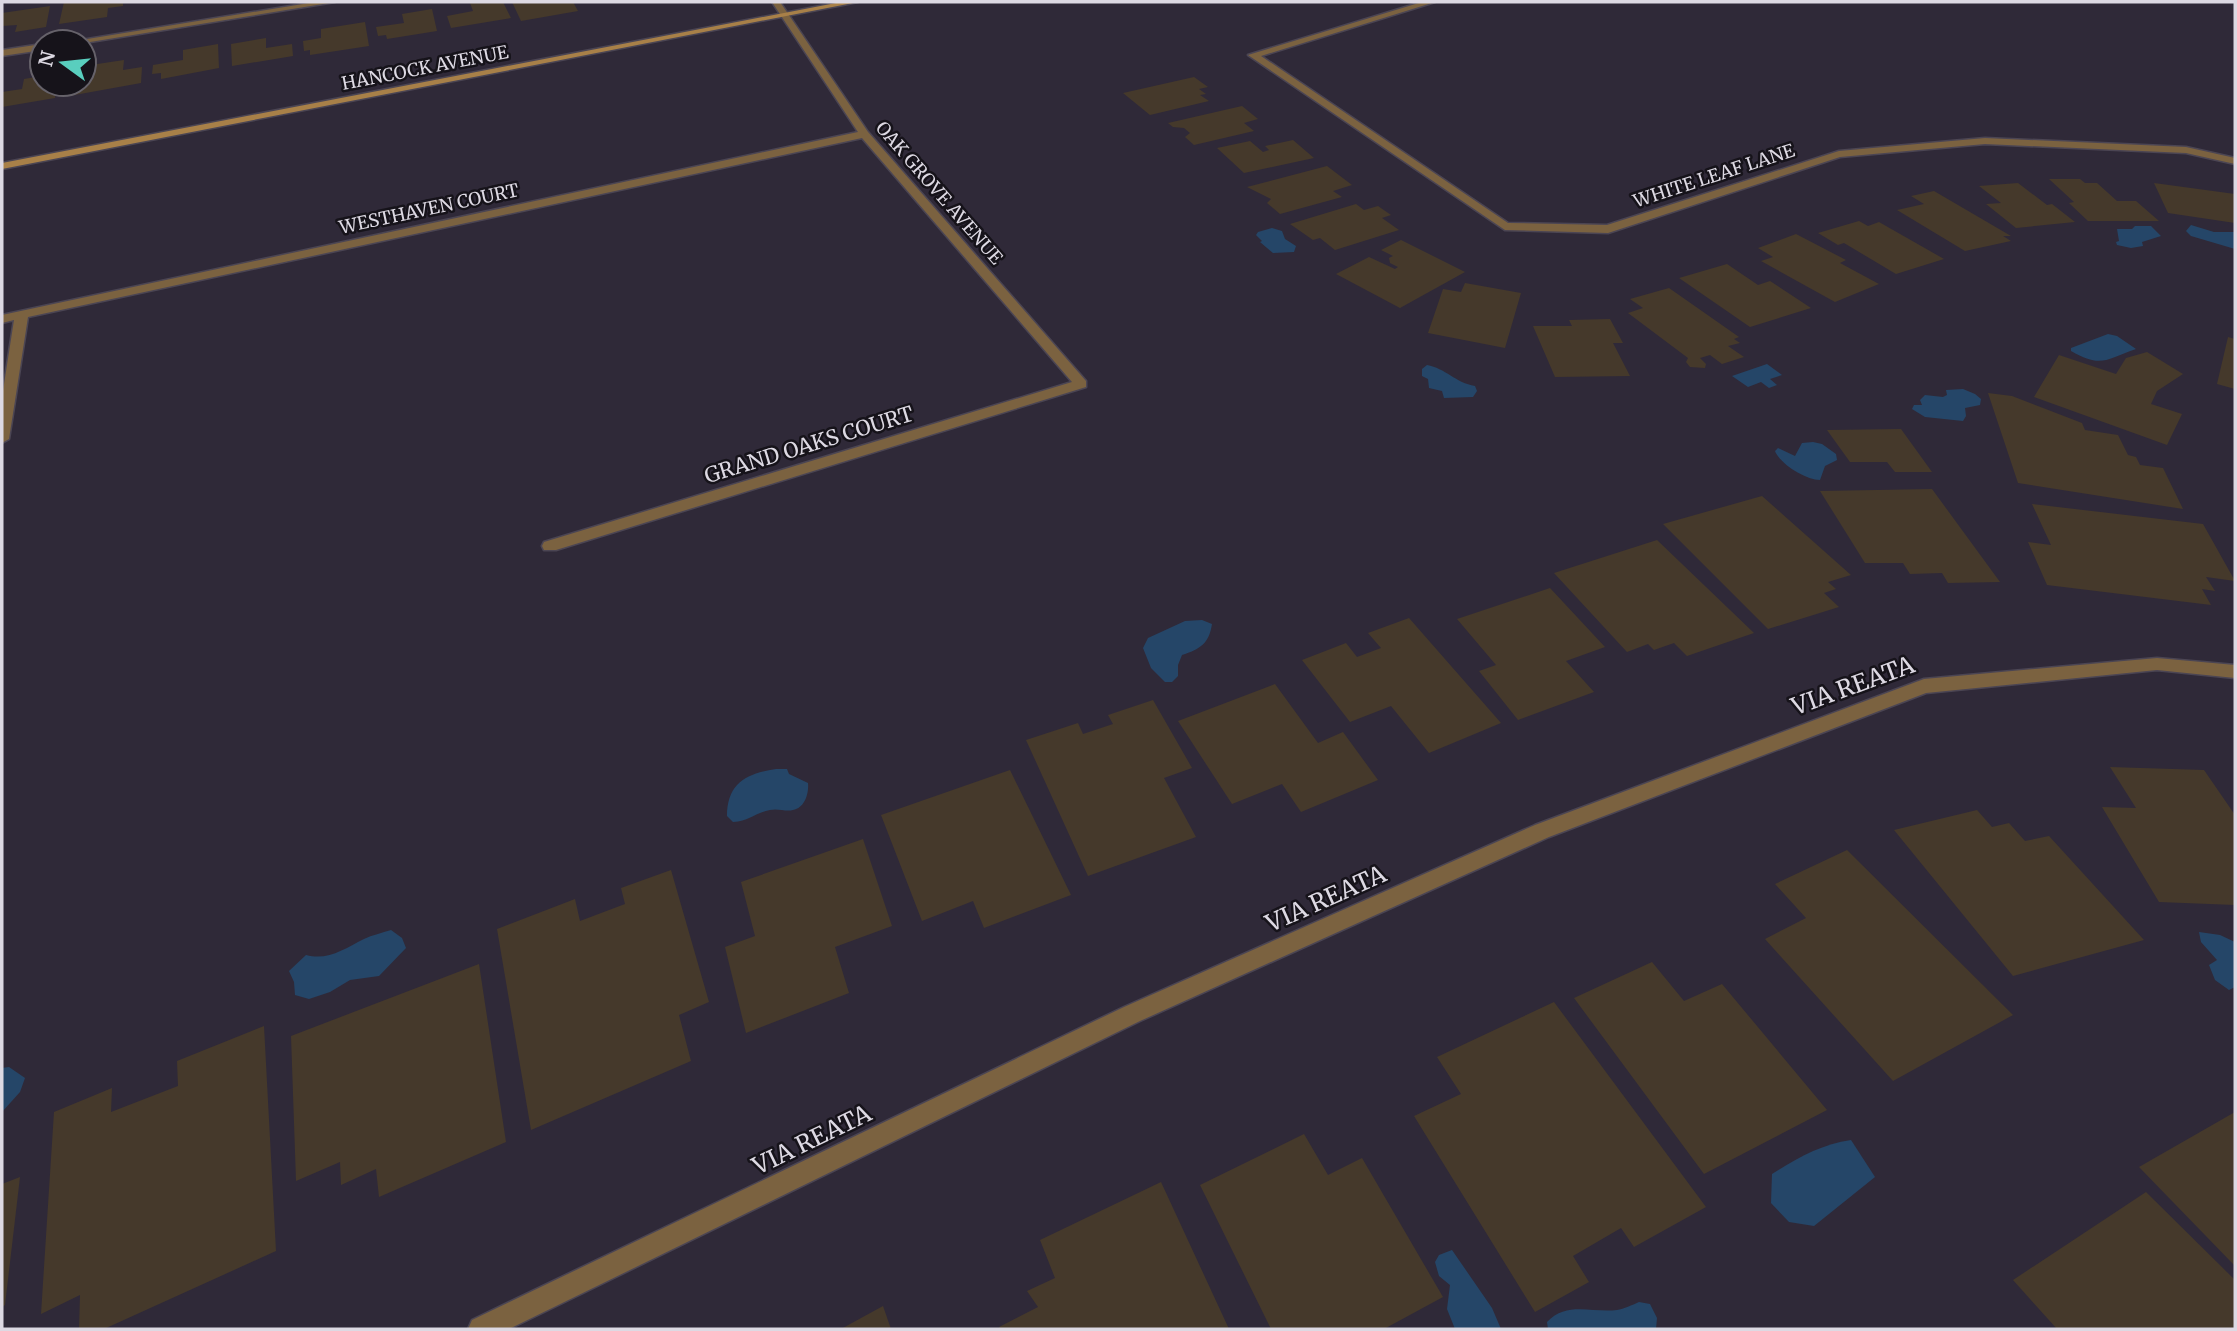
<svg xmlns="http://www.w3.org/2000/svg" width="2237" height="1331" font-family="Merriweather,serif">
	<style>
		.water { fill: #254668 }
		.building { fill: #45392b }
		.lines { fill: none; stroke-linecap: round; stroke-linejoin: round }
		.minor-casing { stroke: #4b4553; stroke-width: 3 }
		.secondary-casing { stroke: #4b4553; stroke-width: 3 }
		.minor { fill: #7b6240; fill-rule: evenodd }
		.secondary { fill: #a88048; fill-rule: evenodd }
		.labels { text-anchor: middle; stroke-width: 5; stroke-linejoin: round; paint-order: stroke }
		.far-street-label { font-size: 18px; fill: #ddd9e3; stroke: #16131a }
		.street-label { font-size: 21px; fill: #ddd9e3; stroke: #16131a }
		.near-street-label { font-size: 24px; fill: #ddd9e3; stroke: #16131a }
	</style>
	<rect width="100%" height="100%" fill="#2f2938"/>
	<g class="water">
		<polygon points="2191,225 2214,232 2235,232 2235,249 2191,236 2186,231"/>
		<polygon points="2135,226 2151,226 2161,236 2142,242 2143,246 2131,248 2117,245 2116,242 2119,241 2117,229 2132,229"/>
		<polygon points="1272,228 1282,231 1285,239 1296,246 1294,252 1273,253 1260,242 1262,241 1256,235 1258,232"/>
		<path d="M2108,334L2117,336L2136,349C2105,360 2101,368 2071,351V348Z"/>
		<polygon points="1767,364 1782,375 1770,379 1777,385 1769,388 1761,382 1748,387 1732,376"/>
		<path d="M1427,365C1445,368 1456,383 1475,386L1477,391L1473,397L1444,398L1442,391L1429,388L1428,379L1422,376V369Z"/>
		<polygon points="1963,389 1975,394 1981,399 1980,405 1965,408 1966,416 1963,421 1925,417 1912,409 1914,405 1922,405 1920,400 1925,395 1943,397 1947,395 1946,390"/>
		<path d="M1813,442L1822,444L1836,454L1837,460L1825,466L1820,480C1806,480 1780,464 1775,451L1778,448L1795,456L1802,443Z"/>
		<path d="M1202,620L1212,624C1209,644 1200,649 1182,655L1178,665V676L1172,682H1165L1151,668L1143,648L1148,638L1185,621Z"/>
		<path d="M776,769H787L789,774L808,783C809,793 805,808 793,810C786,812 778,808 770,810C754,813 750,821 733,822L727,816C727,783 747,773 776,769Z"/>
		<path d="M391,930L402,938L406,948L379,976L350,980L330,992L309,999L295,995L294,982L289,971L306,955C328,961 344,949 364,939C372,935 382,933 391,930Z"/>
		<polygon points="2199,932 2220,935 2235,942 2235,987 2229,990 2215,980 2209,965 2217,960 2201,942"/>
		<polygon points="9,1067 25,1078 20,1092 2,1112 2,1068"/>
		<path d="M1851,1140L1875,1177L1814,1226L1789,1222L1771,1203L1772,1174C1797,1158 1822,1144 1851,1140Z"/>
		<polygon points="1452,1250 1492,1308 1501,1329 1455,1329 1447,1309 1450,1285 1439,1276 1435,1262 1439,1255"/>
		<path d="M1639,1302L1650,1304L1657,1318L1656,1329H1548L1547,1322C1567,1301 1591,1313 1617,1310C1624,1309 1632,1305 1639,1302Z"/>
	</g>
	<g class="building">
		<polygon points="64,2 123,2 123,6 108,8 107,17 59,24"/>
		<polygon points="477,2 503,2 511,18 451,28 447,16 473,11 470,3"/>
		<polygon points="512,2 573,2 578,11 521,21"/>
		<polygon points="50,6 46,27 15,32 17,25 2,26 2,13"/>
		<polygon points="432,9 437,31 387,39 386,35 378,36 376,27 404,23 402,14"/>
		<polygon points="365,22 369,46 310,55 310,50 304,51 303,41 321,38 321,29"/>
		<polygon points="266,38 266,48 292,44 293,56 232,66 231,44"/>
		<polygon points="218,44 219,68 161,79 161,73 152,74 153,65 183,60 183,50"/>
		<polygon points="124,60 123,70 142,67 141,83 69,96 71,84 84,84 84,66"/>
		<polygon points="42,76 42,84 58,84 55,98 2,107 2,92 22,89 24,79"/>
		<polygon points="1194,77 1208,87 1199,89 1206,94 1200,95 1209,101 1150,115 1123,93"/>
		<polygon points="1242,106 1258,119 1244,123 1254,131 1194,145 1185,137 1190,133 1184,128 1173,127 1168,123"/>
		<polygon points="1293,140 1314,158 1244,173 1217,148 1250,141 1263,152 1269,150 1265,146"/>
		<polygon points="1327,166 1352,185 1333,191 1342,197 1280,214 1267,203 1271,199 1247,187"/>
		<polygon points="2049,179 2080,179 2085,183 2097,183 2117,201 2136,201 2159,221 2088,221 2069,203 2074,202"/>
		<polygon points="2018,183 2047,205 2052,204 2075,222 2016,228 1986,204 2001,203 1979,186"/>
		<polygon points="2154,183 2235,194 2235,223 2168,213"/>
		<polygon points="1934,191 2011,236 2003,236 2011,241 1965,251 1897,210 1924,204 1911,196"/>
		<polygon points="1356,204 1364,210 1378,206 1391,215 1382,218 1399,230 1335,250 1320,238 1313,240 1290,224"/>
		<polygon points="1859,221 1868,226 1879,222 1944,259 1896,274 1844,243 1838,245 1818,233"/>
		<polygon points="1796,234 1846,260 1840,263 1879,284 1835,302 1761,261 1773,257 1758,248"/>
		<polygon points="1401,240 1465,272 1400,308 1336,274 1369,257 1395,269 1398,267 1390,263 1389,258 1393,256 1381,250"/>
		<polygon points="1727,264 1758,285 1770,281 1811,308 1750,327 1679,278"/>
		<polygon points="1465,283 1521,293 1505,348 1428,333 1443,289 1461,292"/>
		<polygon points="1669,288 1739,337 1734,339 1740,343 1728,346 1744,357 1722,364 1710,355 1700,358 1706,364 1705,368 1690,367 1686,362 1688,358 1628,313 1643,308 1630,299"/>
		<polygon points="1610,319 1623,343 1613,343 1630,376 1555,377 1533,326 1572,326 1569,320"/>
		<polygon points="2228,337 2235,339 2235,389 2217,384"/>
		<polygon points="2147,352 2183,374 2157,391 2151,404 2182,414 2167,445 2034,397 2059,355 2116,374 2126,358"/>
		<polygon points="1988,393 2012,396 2082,423 2085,430 2118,435 2128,455 2136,457 2140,465 2163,468 2183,509 2018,483"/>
		<polygon points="1901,429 1932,472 1895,472 1887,462 1850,462 1827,430"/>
		<polygon points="1932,489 2000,582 1948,583 1942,573 1910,574 1903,563 1865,563 1820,491"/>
		<polygon points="1762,496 1851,575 1828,582 1836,589 1824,593 1839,607 1768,629 1663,524"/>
		<polygon points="2032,504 2203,524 2235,581 2206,577 2215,591 2202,589 2211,605 2047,585 2028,542 2051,545"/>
		<polygon points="1657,540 1754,633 1687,656 1674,643 1654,650 1648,644 1627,652 1554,573"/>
		<polygon points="1550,588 1605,647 1566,661 1594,692 1518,720 1479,671 1496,665 1457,619"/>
		<polygon points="1409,618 1501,723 1429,753 1391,706 1350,722 1302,660 1346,643 1357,657 1381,648 1368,633"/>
		<polygon points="1275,684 1318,743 1343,732 1378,780 1301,812 1282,784 1232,804 1178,721"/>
		<polygon points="1153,700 1192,768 1164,778 1196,837 1088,876 1026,740 1078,723 1083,734 1113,724 1108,715"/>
		<polygon points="2110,767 2204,770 2235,815 2235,905 2159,902 2102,807 2136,808"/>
		<polygon points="1010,770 1071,895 984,928 973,901 922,921 881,815"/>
		<polygon points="1977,810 1992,827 2009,823 2025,841 2049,836 2144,940 2013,976 1894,830"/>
		<polygon points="863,839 892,926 835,947 849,993 746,1033 725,947 755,936 741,882"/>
		<polygon points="1847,850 2013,1015 1893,1081 1765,939 1806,918 1775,884"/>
		<polygon points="671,870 709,1002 679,1015 691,1061 531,1130 497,929 575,899 580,921 625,904 621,888"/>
		<polygon points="1652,962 1684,1001 1722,984 1827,1110 1704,1174 1574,998"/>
		<polygon points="479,964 506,1142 379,1197 376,1169 341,1185 340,1162 296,1181 291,1036"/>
		<polygon points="1554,1002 1706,1207 1634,1247 1621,1228 1573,1256 1589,1282 1535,1312 1414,1116 1461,1094 1437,1057"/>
		<polygon points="264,1026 276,1251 104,1329 79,1329 80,1295 41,1314 54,1112 112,1088 111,1112 178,1086 177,1061"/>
		<polygon points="2235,1112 2235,1266 2139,1167"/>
		<polygon points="1304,1134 1328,1175 1362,1158 1443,1297 1384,1329 1271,1329 1200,1185"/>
		<polygon points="20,1177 5,1305 2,1307 2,1184"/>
		<polygon points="1161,1182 1229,1329 1000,1329 999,1327 1038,1307 1027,1291 1055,1278 1040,1240"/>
		<polygon points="2146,1192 2235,1280 2235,1329 2057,1329 2013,1280"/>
		<polygon points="883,1306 891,1329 841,1329"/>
	</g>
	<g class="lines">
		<defs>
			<g id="minor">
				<polygon points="315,2 335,2 84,43 69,42"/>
				<polygon points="772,2 780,2 868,132 1086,381 1086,387 556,550 544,550 542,546 544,542 1072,382 862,138 28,317 9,439 2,443 2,397 14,320 2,323 2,315 858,132"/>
				<polygon points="1422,2 1435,2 1261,56 1508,223 1607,225 1839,151 1985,138 2186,147 2235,158 2235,164 2186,153 1985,144 1840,157 1608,233 1505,230 1248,55"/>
				<polygon points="42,44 42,50 2,56 2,50"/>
				<polygon points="2157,658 2235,665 2235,678 2157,670 1926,693 1549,837 1140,1021 509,1329 468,1329 472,1320 1124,1007 1535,825 1924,679"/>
			</g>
			<polygon id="secondary" points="841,2 858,2 2,169 2,163"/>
		</defs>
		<use href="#minor" class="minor-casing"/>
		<use href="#secondary" class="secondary-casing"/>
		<use href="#minor" class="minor"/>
		<use href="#secondary" class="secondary"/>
	</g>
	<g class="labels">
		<g class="far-street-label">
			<text transform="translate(425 68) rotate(-11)" y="6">HANCOCK AVENUE</text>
			<text transform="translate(1714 176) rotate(-18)" y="6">WHITE LEAF LANE</text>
			<text transform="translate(939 193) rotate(49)" y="6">OAK GROVE AVENUE</text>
			<text transform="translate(429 209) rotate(-12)" y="6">WESTHAVEN COURT</text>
		</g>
		<g class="street-label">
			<text transform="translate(809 445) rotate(-17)" y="7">GRAND OAKS COURT</text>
		</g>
		<g class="near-street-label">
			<text transform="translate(1853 686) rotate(-20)" y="8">VIA REATA</text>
			<text transform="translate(1326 899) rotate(-24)" y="8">VIA REATA</text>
			<text transform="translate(812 1140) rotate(-26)" y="8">VIA REATA</text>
		</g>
	</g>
	<rect width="2237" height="1331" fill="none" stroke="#ddd9e3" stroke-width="7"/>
	<g transform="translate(63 63) rotate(285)"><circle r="33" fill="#16131a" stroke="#66626a" stroke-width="2"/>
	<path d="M0-5L12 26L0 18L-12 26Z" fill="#59cebe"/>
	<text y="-10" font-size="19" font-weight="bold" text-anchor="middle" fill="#ddd9e3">N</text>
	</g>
</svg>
